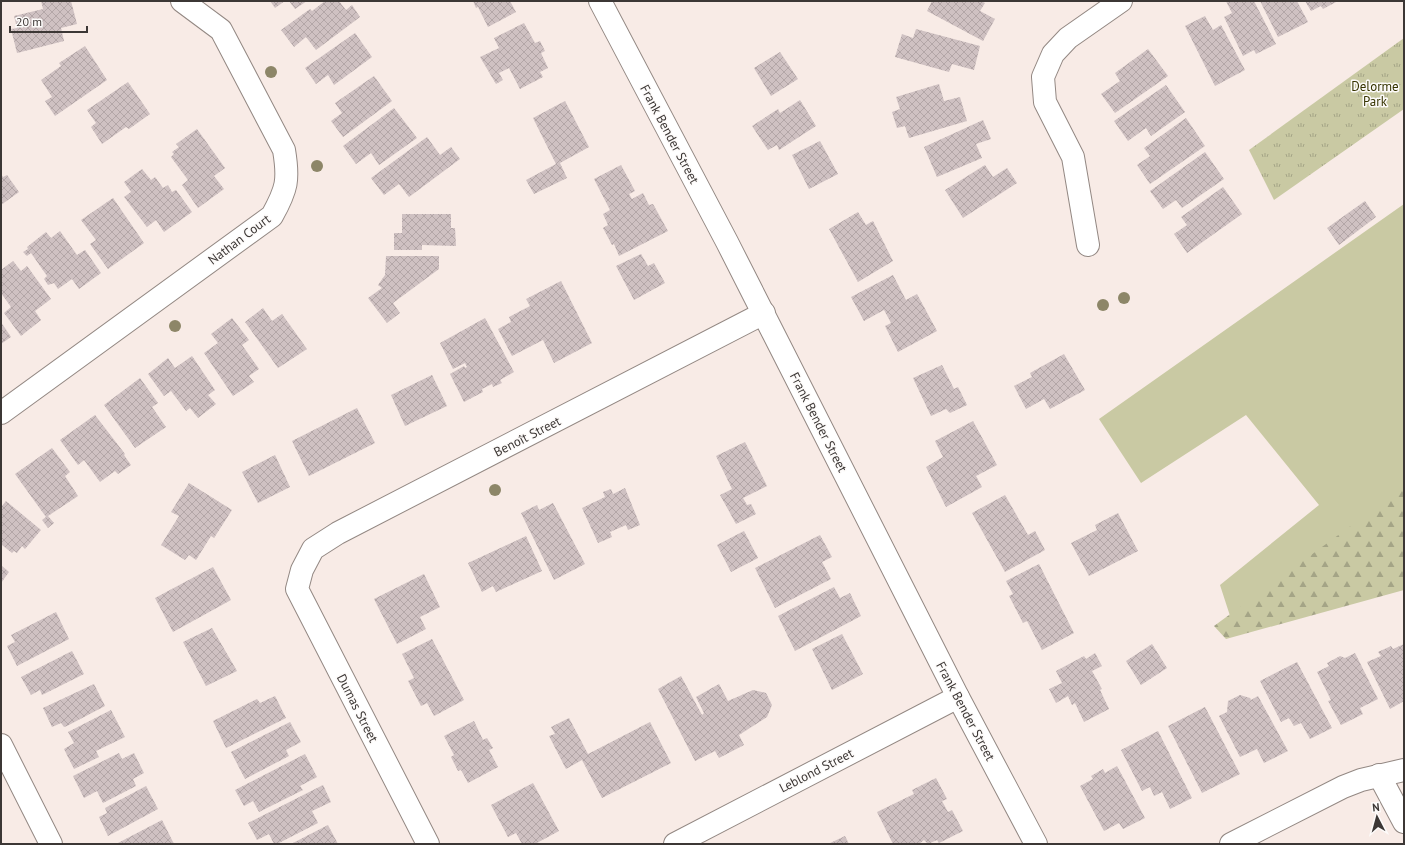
<svg xmlns="http://www.w3.org/2000/svg" width="1405" height="845" font-family="'PT Sans',sans-serif">
	<style>
		.green { fill: #c9c9a3 }
		.forest { fill: url(#forest-firs) }
		.park { fill: url(#park-tufts) }
		.building { fill: url(#building-cross-hatch) }
		.lines { fill: none; stroke-linecap: round; stroke-linejoin: round }
		.street-casing { stroke: #938883; stroke-width: 24 }
		.secondary-casing { stroke: #938883; stroke-width: 24 }
		.street { stroke: #fff; stroke-width: 22 }
		.secondary { stroke: #fff; stroke-width: 22 }
		.tree { fill: #8d8668 }
		.labels { text-anchor: middle; stroke-width: 3; stroke-linejoin: round; paint-order: stroke }
		.park-label { font-size: 13px; fill: #363400; stroke: #fdfbfa }
		.street-label { font-size: 13px; fill: #3c3735; stroke: #fdfbfa }
	</style>
	<defs>
		<pattern id="forest-firs" width="22" height="20" patternUnits="userSpaceOnUse"><rect width="22" height="20" fill="#c9c9a3"/><path d="M5 1l3.5 6h-7zM16 11l3.5 6h-7z" fill="#a4a486"/></pattern>
		<pattern id="park-tufts" width="24" height="20" patternUnits="userSpaceOnUse"><rect width="24" height="20" fill="#c9c9a3"/><path d="M3 7l-1-3M5 7V3M7 7l1-3M15 17l-1-3M17 17v-4M19 17l1-3" fill="none" stroke="#a4a486"/></pattern>
		<pattern id="building-cross-hatch" width="8" height="8" patternUnits="userSpaceOnUse"><rect width="8" height="8" fill="#cfc1c2"/><path d="M0 0l8 8M0 8l8-8" fill="none" stroke="#b3a6a7"/></pattern>
	</defs>
	<rect width="100%" height="100%" fill="#f8ebe6"/>
	<polygon class="green" points="1404,204 1404,498 1232,622 1220,585 1319,505 1246,415 1141,483 1099,419"/>
	<polygon class="forest" points="1404,487 1404,590 1226,639 1214,626"/>
	<polygon class="park" points="1404,38 1404,109 1274,200 1249,150"/>
	<g class="building">
		<polygon points="41,1 71,1 77,24 61,28 64,41 17,53 11,29 17,28 14,16 43,9"/>
		<polygon points="270,1 285,1 275,8"/>
		<polygon points="289,1 307,1 295,9"/>
		<polygon points="325,1 339,1 346,10 352,5 360,17 316,50 306,37 294,47 281,30 310,9 312,11"/>
		<polygon points="473,1 510,1 516,12 488,27 478,7 476,8"/>
		<polygon points="932,1 981,1 985,3 980,11 995,19 983,41 927,11"/>
		<polygon points="1226,1 1254,1 1276,44 1256,54 1254,50 1243,56 1224,17 1232,13"/>
		<polygon points="1260,1 1297,1 1308,22 1278,37"/>
		<polygon points="1305,1 1338,1 1323,9 1321,6 1311,11"/>
		<polygon points="1205,16 1213,30 1221,25 1245,70 1215,86 1185,26"/>
		<polygon points="524,23 535,43 540,41 545,51 541,53 548,68 540,72 543,77 520,89 509,68 499,73 503,80 496,84 480,57 499,48 494,38"/>
		<polygon points="916,29 980,46 974,70 952,64 949,72 895,57 902,34 913,38"/>
		<polygon points="355,33 372,57 334,85 328,75 316,84 305,68"/>
		<polygon points="85,46 107,80 55,116 45,101 52,97 41,80 61,66 59,63"/>
		<polygon points="1148,49 1168,76 1115,113 1101,94 1120,81 1115,73"/>
		<polygon points="780,52 798,79 771,96 754,68"/>
		<polygon points="374,76 392,101 343,137 331,121 342,113 335,103"/>
		<polygon points="128,82 150,114 129,129 126,127 102,144 91,127 96,123 87,110"/>
		<polygon points="939,84 944,101 960,97 967,121 909,138 905,126 897,128 892,112 900,109 896,97"/>
		<polygon points="1166,85 1185,112 1151,136 1146,128 1128,141 1114,121"/>
		<polygon points="800,100 816,126 779,150 777,145 768,150 752,126 778,109 780,113"/>
		<polygon points="565,101 589,147 560,163 567,178 534,194 526,180 556,164 533,118"/>
		<polygon points="394,108 417,138 379,165 371,153 356,164 343,146"/>
		<polygon points="1186,118 1205,146 1150,184 1137,165 1150,156 1144,148"/>
		<polygon points="983,120 991,139 976,144 982,158 937,177 924,147"/>
		<polygon points="197,129 225,168 214,176 224,189 198,208 182,185 188,180 171,157 174,154 172,152 179,147 176,144"/>
		<polygon points="427,137 440,155 451,147 460,159 409,197 399,184 384,195 371,178"/>
		<polygon points="820,141 838,174 809,189 792,155"/>
		<polygon points="1205,152 1224,179 1182,208 1176,200 1163,209 1150,191"/>
		<polygon points="621,165 635,191 629,194 632,199 643,193 649,205 653,204 668,231 619,256 614,244 612,245 603,228 608,225 603,214 610,210 594,179"/>
		<polygon points="985,165 993,177 1007,168 1017,183 963,218 945,190"/>
		<polygon points="142,169 151,180 155,177 163,188 168,185 172,192 176,190 192,212 164,232 156,220 147,227 124,197 131,192 124,182"/>
		<polygon points="1,174 3,177 7,175 19,192 1,205"/>
		<polygon points="1223,187 1242,214 1187,253 1174,234 1187,225 1181,217"/>
		<polygon points="113,198 144,243 108,269 90,244 96,240 81,220"/>
		<polygon points="1365,201 1376,217 1339,245 1327,228"/>
		<polygon points="858,212 866,225 873,221 893,261 858,282 829,229"/>
		<polygon points="402,214 451,214 451,228 455,228 456,246 422,245 422,250 394,250 394,233 402,233"/>
		<polygon points="60,231 77,255 85,250 101,273 79,289 72,279 58,289 54,283 48,285 44,279 47,276 31,253 27,256 23,252 28,249 27,247 46,232 51,238"/>
		<polygon points="641,254 648,266 654,263 665,283 634,300 616,266"/>
		<polygon points="386,256 439,256 439,269 393,303 400,313 387,323 368,298 382,288 378,285 385,275"/>
		<polygon points="13,261 21,271 27,266 51,299 35,311 41,320 21,336 4,313 11,307 1,293 1,270"/>
		<polygon points="893,275 906,300 917,294 937,331 898,352 885,326 891,323 884,310 864,321 851,297"/>
		<polygon points="561,281 592,343 554,363 543,340 512,356 498,329 511,322 509,317 530,306 526,299"/>
		<polygon points="263,308 272,321 282,314 307,349 278,368 245,322"/>
		<polygon points="232,318 249,340 242,345 259,369 249,376 254,382 233,396 204,353 218,343 211,334"/>
		<polygon points="485,318 514,372 500,380 502,383 493,387 492,384 482,389 483,392 464,402 450,374 464,366 465,368 467,367 465,363 453,369 440,343"/>
		<polygon points="1,322 11,337 1,344"/>
		<polygon points="1064,354 1085,390 1050,409 1044,399 1026,409 1014,386 1032,377 1030,373"/>
		<polygon points="192,356 215,390 208,395 216,404 198,418 190,408 186,411 171,391 164,396 148,374 168,358 175,368"/>
		<polygon points="942,365 954,389 958,387 967,405 950,413 946,409 931,416 913,378"/>
		<polygon points="432,375 447,406 405,426 391,395"/>
		<polygon points="140,378 158,403 152,407 166,427 135,448 104,405"/>
		<polygon points="357,408 375,443 309,476 292,441"/>
		<polygon points="95,415 125,454 124,455 131,465 118,474 115,471 100,482 84,460 78,465 60,440"/>
		<polygon points="973,421 997,465 976,476 982,487 946,507 926,467 943,457 935,441"/>
		<polygon points="745,442 767,486 743,498 747,505 751,504 756,514 736,524 720,495 732,489 716,456"/>
		<polygon points="52,448 70,472 65,476 78,496 48,516 54,523 48,528 42,520 46,517 15,474"/>
		<polygon points="275,455 290,487 258,503 242,472"/>
		<polygon points="189,483 232,510 214,538 211,536 196,560 189,555 185,560 161,545 179,516 171,512"/>
		<polygon points="625,488 640,525 628,530 626,525 610,532 612,537 598,543 582,508 605,497 603,492 611,489 613,494"/>
		<polygon points="1005,495 1028,535 1035,531 1045,550 1005,572 972,513"/>
		<polygon points="6,501 41,530 25,549 22,546 17,553 14,551 12,553 2,545 1,546 1,507"/>
		<polygon points="553,503 585,564 554,580 521,513 537,505 539,510"/>
		<polygon points="1118,513 1138,551 1089,576 1071,543 1097,530 1095,525"/>
		<polygon points="744,531 758,558 731,572 717,545"/>
		<polygon points="820,535 832,557 822,562 831,579 775,608 755,568"/>
		<polygon points="526,536 542,571 496,592 493,586 482,592 468,563"/>
		<polygon points="1039,564 1074,633 1042,650 1027,621 1023,623 1009,596 1013,594 1006,581"/>
		<polygon points="1,565 9,572 1,583"/>
		<polygon points="213,567 231,600 173,632 155,598"/>
		<polygon points="424,574 440,607 420,617 426,629 397,644 374,599"/>
		<polygon points="834,587 840,598 850,593 861,616 795,651 778,616"/>
		<polygon points="56,612 69,639 17,666 7,646 15,642 11,635"/>
		<polygon points="212,628 237,671 206,686 183,642"/>
		<polygon points="842,634 863,674 832,690 812,649"/>
		<polygon points="432,639 464,700 434,716 427,703 421,706 408,681 414,678 402,654"/>
		<polygon points="1152,644 1167,668 1141,685 1126,661"/>
		<polygon points="1404,644 1404,701 1390,709 1367,662 1381,656 1378,652 1391,646 1393,649"/>
		<polygon points="72,651 84,674 42,695 40,690 31,695 21,677"/>
		<polygon points="1095,653 1102,666 1092,671 1102,689 1100,690 1109,709 1084,722 1075,703 1072,705 1068,696 1056,703 1049,689 1062,683 1056,671 1084,656 1086,659"/>
		<polygon points="1355,653 1378,699 1360,708 1363,714 1341,725 1328,701 1331,700 1317,672 1329,666 1327,663 1340,656 1345,658"/>
		<polygon points="1297,662 1332,728 1310,739 1301,723 1294,726 1289,718 1281,722 1260,681"/>
		<polygon points="681,676 702,715 704,713 696,697 719,684 728,701 753,690 766,693 772,705 767,717 739,735 744,745 719,758 715,751 695,761 658,689"/>
		<polygon points="94,684 105,706 67,726 64,727 61,723 52,727 43,708"/>
		<polygon points="1240,695 1250,698 1251,700 1258,696 1288,751 1264,763 1257,749 1240,757 1219,716 1227,712 1228,701"/>
		<polygon points="275,696 286,718 226,748 213,721 257,699 260,703"/>
		<polygon points="1205,707 1240,774 1202,793 1168,726"/>
		<polygon points="111,710 125,737 96,751 99,757 74,769 64,749 74,743 68,732"/>
		<polygon points="569,718 588,754 650,722 671,763 602,798 582,760 566,769 549,736 555,734 551,727"/>
		<polygon points="474,721 483,740 487,738 493,748 489,750 498,767 468,783 461,770 458,771 451,757 454,755 444,736"/>
		<polygon points="290,722 301,742 286,750 289,756 245,779 231,752"/>
		<polygon points="1158,731 1192,798 1170,809 1162,792 1154,796 1150,787 1142,791 1121,750"/>
		<polygon points="119,753 122,759 134,753 144,773 133,779 136,786 103,803 97,791 84,798 73,776"/>
		<polygon points="305,754 317,777 300,786 303,790 259,812 253,801 244,806 235,790"/>
		<polygon points="1117,766 1145,818 1123,829 1119,823 1104,831 1080,786 1093,779 1091,776 1103,769 1105,773"/>
		<polygon points="936,778 947,799 942,801 948,812 952,810 963,831 939,843 937,840 928,844 924,840 919,844 893,844 877,812 914,794 912,790"/>
		<polygon points="533,783 559,831 535,844 522,844 516,833 508,837 491,805"/>
		<polygon points="323,785 331,802 312,811 318,823 277,844 274,844 269,834 257,840 248,823"/>
		<polygon points="146,786 158,809 108,836 99,817 107,813 105,808"/>
		<polygon points="162,820 174,844 116,844"/>
		<polygon points="328,825 338,844 291,844"/>
		<polygon points="845,836 849,844 828,844"/>
	</g>
	<g class="lines">
		<defs>
			<g id="street">
				<polyline points="1088,245 1073,157 1045,102 1043,77 1053,54 1068,38 1121,1"/>
				<path d="M1,413L272,216C287,189 289,180 284,150L221,30L182,1"/>
				<polyline points="1,745 51,844"/>
				<polyline points="1379,775 1404,822"/>
				<polyline points="428,844 297,589 302,570 313,549 338,533 764,313"/>
				<polyline points="675,844 958,697"/>
				<polyline points="1231,844 1343,787 1361,780 1404,770"/>
			</g>
			<polyline id="secondary" points="600,1 727,242 958,697 1036,844"/>
		</defs>
		<use href="#street" class="street-casing"/>
		<use href="#secondary" class="secondary-casing"/>
		<use href="#street" class="street"/>
		<use href="#secondary" class="secondary"/>
	</g>
	<g class="tree">
		<circle cx="271" cy="72" r="6"/>
		<circle cx="317" cy="166" r="6"/>
		<circle cx="1124" cy="298" r="6"/>
		<circle cx="1103" cy="305" r="6"/>
		<circle cx="175" cy="326" r="6"/>
		<circle cx="495" cy="490" r="6"/>
	</g>
	<g class="labels">
		<g class="park-label">
			<text x="1375" y="91">Delorme<tspan x="1375" dy="15">Park</tspan></text>
		</g>
		<g class="street-label">
			<text transform="translate(670 134) rotate(62)" y="5">Frank Bender Street</text>
			<text transform="translate(239 239) rotate(-37)" y="5">Nathan Court</text>
			<text transform="translate(819 422) rotate(63)" y="5">Frank Bender Street</text>
			<text transform="translate(527 436) rotate(-27)" y="5">Benoît Street</text>
			<text transform="translate(358 708) rotate(63)" y="5">Dumas Street</text>
			<text transform="translate(966 711) rotate(62)" y="5">Frank Bender Street</text>
			<text transform="translate(816 770) rotate(-27)" y="5">Leblond Street</text>
		</g>
	</g>
	<rect width="1405" height="845" fill="none" stroke="#3c3735" stroke-width="4"/>
	<g transform="translate(1377 817) rotate(354)" stroke="#fdfbfa" stroke-width="3" paint-order="stroke">
	<path d="M0-3L7 15L0 10L-7 15Z" fill="#3c3735"/>
	<text y="-6" font-size="11" font-weight="bold" text-anchor="middle" fill="#3c3735">N</text>
	</g>
	<path d="M10 26v6h77v-6" fill="none" stroke="#3c3735" stroke-width="2"/>
	<text x="16" y="26" font-size="12" fill="#3c3735" stroke="#fdfbfa" stroke-width="3" paint-order="stroke">20 m</text>
</svg>
